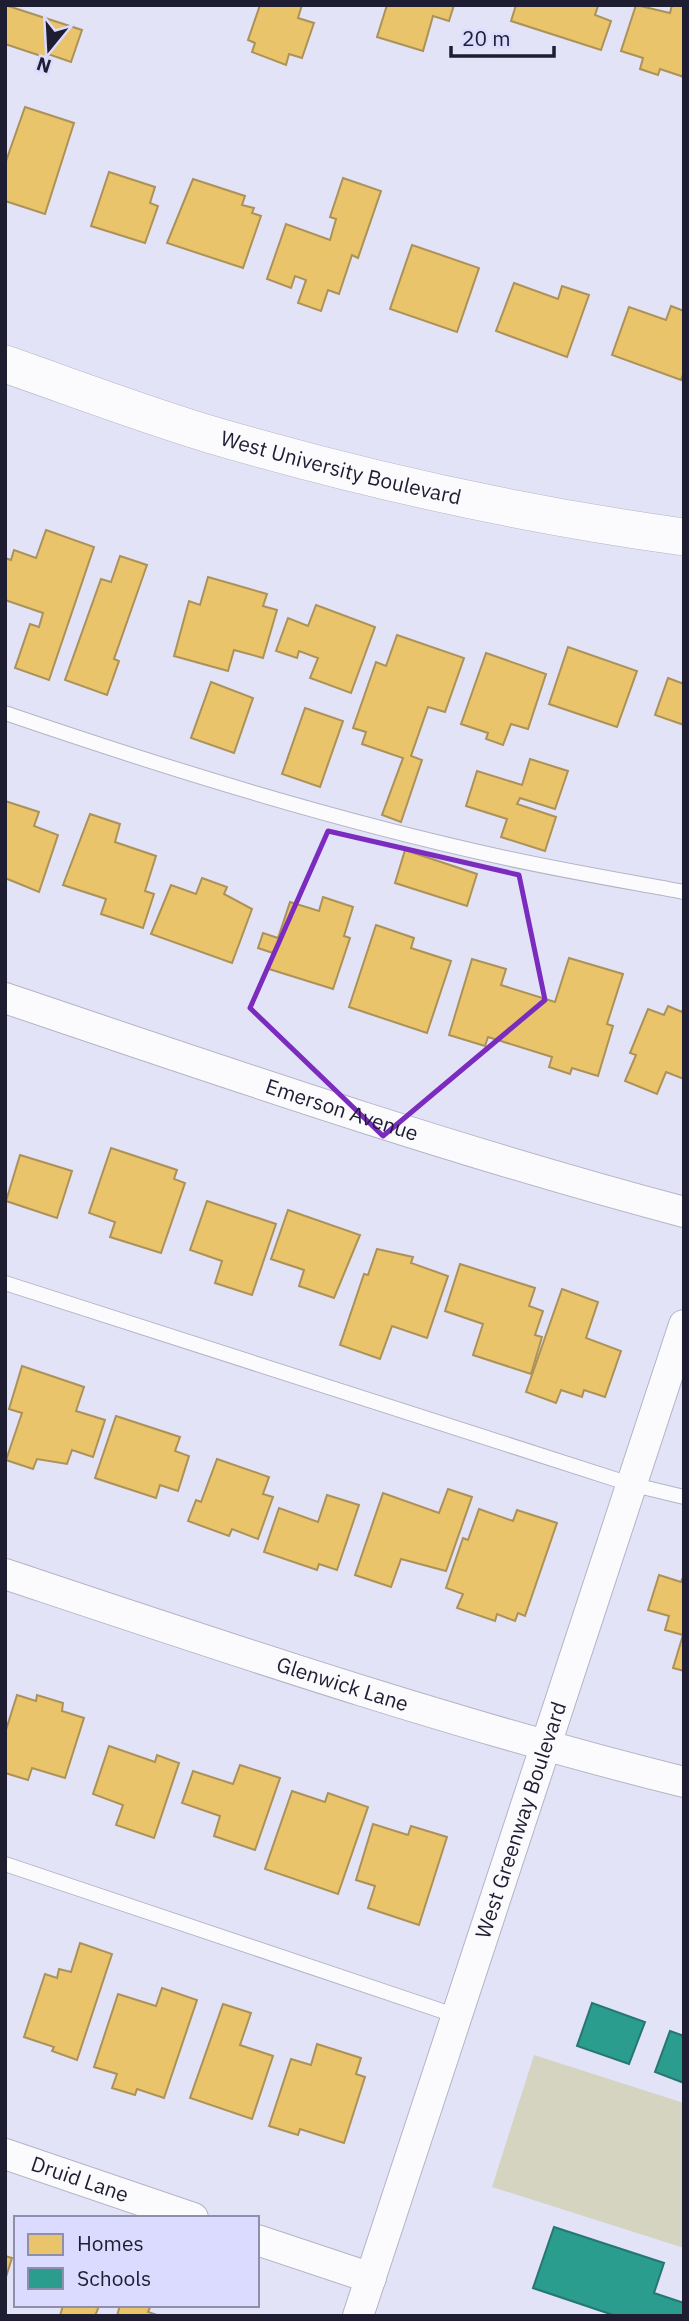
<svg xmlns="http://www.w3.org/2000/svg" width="689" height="2321" font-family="'IBM Plex Sans',sans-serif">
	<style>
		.green { fill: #d5d4c0 }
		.homes { fill: #e9c46a; stroke: #ac9259; stroke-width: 2 }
		.schools { fill: #2a9d8f; stroke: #267773; stroke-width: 2 }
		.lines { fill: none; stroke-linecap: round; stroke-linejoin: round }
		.service-casing { stroke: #b4b4c7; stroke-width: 16 }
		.minor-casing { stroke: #b4b4c7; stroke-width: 32 }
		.tertiary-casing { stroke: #b4b4c7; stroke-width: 38 }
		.service { stroke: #fbfbfe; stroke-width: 14 }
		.minor { stroke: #fbfbfe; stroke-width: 30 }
		.tertiary { stroke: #fbfbfe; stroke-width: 37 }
		.marked { fill: none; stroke: #7b2cbf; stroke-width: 5; stroke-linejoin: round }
		.labels { text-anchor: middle; stroke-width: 7; stroke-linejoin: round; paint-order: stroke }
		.street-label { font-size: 21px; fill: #1e1d32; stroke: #dbdbff }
	</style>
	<rect width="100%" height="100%" fill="#e3e3f7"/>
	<polygon class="green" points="534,2055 684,2103 684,2248 492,2187"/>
	<g class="homes">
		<polygon points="5,5 82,30 71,62 48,54 47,58 5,44"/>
		<polygon points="260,5 302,5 298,18 314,23 302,58 289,54 286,65 252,52 255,43 248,40"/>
		<polygon points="387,5 454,5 449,21 433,16 423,51 377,37"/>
		<polygon points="516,5 598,6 595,15 611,21 601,50 511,21"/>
		<polygon points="636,5 670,13 672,5 684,5 684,77 660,69 658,75 640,69 643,58 621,51"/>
		<polygon points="25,107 74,123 45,214 5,201 5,164"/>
		<polygon points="109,172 155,187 150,203 158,206 145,243 91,226"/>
		<polygon points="343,178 381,191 358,258 352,255 339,294 328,290 321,311 298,303 306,280 295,276 291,288 267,279 286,224 330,240 336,219 330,217"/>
		<polygon points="193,179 245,196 242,205 254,208 252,213 261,216 243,268 167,243"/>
		<polygon points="412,245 479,268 457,332 390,309"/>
		<polygon points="514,283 558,299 562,286 589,295 567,357 496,331"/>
		<polygon points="671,306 684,311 684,372 681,380 612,355 629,307 666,320"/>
		<polygon points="46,530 94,547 49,680 15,668 30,624 39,627 43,613 5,600 5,558 11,560 14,550 36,558"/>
		<polygon points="120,556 147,565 114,659 119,661 107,695 65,680 101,579 111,582"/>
		<polygon points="208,577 267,594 263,606 277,610 263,658 234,650 228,671 174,656 189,601 200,605"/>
		<polygon points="316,605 375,627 351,693 310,678 318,658 299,651 297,658 276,651 288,618 308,626"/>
		<polygon points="397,635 464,658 445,712 428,707 411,756 422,760 401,822 382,815 403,758 362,744 366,732 353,728 376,662 386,666"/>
		<polygon points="568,647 637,671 617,727 549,704"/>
		<polygon points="486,653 546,674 528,729 511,724 503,745 486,739 488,733 461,724"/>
		<polygon points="668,678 684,684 684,725 655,715"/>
		<polygon points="211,682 253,698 234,753 191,738"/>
		<polygon points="305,708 343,721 320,787 282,774"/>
		<polygon points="530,759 568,771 555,809 520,798 517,804 556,817 545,851 501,837 507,819 466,806 477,771 522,785"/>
		<polygon points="5,801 39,812 34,826 58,835 39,892 5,878"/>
		<polygon points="90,814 120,824 115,842 156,856 145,891 154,894 143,928 101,914 106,899 63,885"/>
		<polygon points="405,850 477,874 467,906 395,883"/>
		<polygon points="202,878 227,887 224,894 252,909 232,963 151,934 171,885 196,894"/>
		<polygon points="323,897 353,907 344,936 350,938 333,989 269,969 273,953 258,948 263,933 278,938 290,902 319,911"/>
		<polygon points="376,925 414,938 411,948 451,961 427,1033 349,1007"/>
		<polygon points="569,958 623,974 607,1024 613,1026 598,1076 572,1068 570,1074 549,1067 552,1057 488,1037 485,1046 449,1035 472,959 506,969 501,985 555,1002"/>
		<polygon points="668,1006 682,1012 684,1008 684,1079 666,1072 657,1094 625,1081 636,1055 630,1053 648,1009 664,1015"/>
		<polygon points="111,1148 177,1170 174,1179 185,1183 161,1253 110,1237 115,1222 89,1213"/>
		<polygon points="20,1155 72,1171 57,1218 6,1201"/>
		<polygon points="207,1201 276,1224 252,1295 215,1283 222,1261 190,1250"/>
		<polygon points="288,1210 360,1235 334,1298 299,1286 304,1270 271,1259"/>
		<polygon points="377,1249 413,1257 411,1263 448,1276 427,1338 392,1326 380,1359 340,1345 364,1274 368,1275"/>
		<polygon points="460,1264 535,1288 529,1306 543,1311 535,1335 542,1337 531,1374 473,1355 483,1324 445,1311"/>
		<polygon points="562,1289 598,1302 586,1338 621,1351 605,1397 584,1390 582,1397 561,1390 556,1403 526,1392"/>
		<polygon points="22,1366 84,1387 76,1411 105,1420 93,1457 72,1450 67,1464 37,1459 33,1469 6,1460 22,1413 9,1409"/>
		<polygon points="116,1416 180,1437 175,1451 189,1456 178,1491 160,1485 156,1498 95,1478"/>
		<polygon points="217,1459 269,1477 263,1494 273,1497 258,1539 232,1529 229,1536 188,1521 196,1500 201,1502"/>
		<polygon points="448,1489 472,1497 446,1571 401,1559 391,1587 355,1575 383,1493 439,1513"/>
		<polygon points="327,1495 359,1505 337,1570 319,1564 317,1570 264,1552 279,1508 318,1522"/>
		<polygon points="479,1509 513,1521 517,1510 557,1523 525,1616 518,1613 515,1621 497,1614 495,1621 457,1608 463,1594 446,1588 463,1538 468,1540"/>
		<polygon points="659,1575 681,1582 684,1575 684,1671 673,1668 683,1635 665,1630 669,1616 648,1610"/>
		<polygon points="17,1695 36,1701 37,1695 63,1703 62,1711 84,1718 65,1778 32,1768 28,1780 5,1773 5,1733"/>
		<polygon points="109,1746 155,1762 157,1755 179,1763 154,1838 116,1825 123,1805 93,1794"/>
		<polygon points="240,1765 280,1778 255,1850 214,1836 220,1816 182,1803 193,1771 233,1784"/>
		<polygon points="292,1791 325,1802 328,1793 368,1807 338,1894 265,1869"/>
		<polygon points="373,1824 408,1835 411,1826 447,1837 419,1925 368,1908 375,1886 356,1880"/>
		<polygon points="80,1943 112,1954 77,2060 52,2051 54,2047 24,2037 45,1974 57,1978 59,1969 71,1972"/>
		<polygon points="162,1988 197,2000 164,2098 137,2089 135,2095 112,2088 117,2074 94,2067 118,1994 156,2006"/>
		<polygon points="223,2004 251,2013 240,2045 273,2056 252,2119 190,2098"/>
		<polygon points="317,2044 361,2058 356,2074 365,2077 344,2143 300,2129 298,2135 269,2126 291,2059 311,2065"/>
		<polygon points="5,2256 12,2258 5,2280"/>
		<polygon points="63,2305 97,2305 99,2306 95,2316 60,2316"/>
		<polygon points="120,2305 151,2305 148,2312 160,2316 117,2316"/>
	</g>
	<g class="schools">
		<polygon points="592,2003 645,2022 629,2064 577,2046"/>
		<polygon points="670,2031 684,2036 684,2083 655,2072"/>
		<polygon points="554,2227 664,2263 654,2293 684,2303 684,2316 616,2316 533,2288"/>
	</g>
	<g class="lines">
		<defs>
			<g id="service">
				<path d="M5,713C169,769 336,821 506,858C565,871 625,881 684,892"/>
				<polyline points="5,1283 630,1484 684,1497"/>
				<polyline points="5,1864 457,2016"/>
			</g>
			<g id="minor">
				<path id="s1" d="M5,998C230,1074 454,1151 684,1212"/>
				<path id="s2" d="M5,1574C230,1649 454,1725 684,1782"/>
				<path id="s3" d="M5,2154L193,2218"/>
				<polyline points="257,2240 371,2278"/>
				<path id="s4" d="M358,2316L684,1325"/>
			</g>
			<g id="tertiary">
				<path id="s5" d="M5,364C74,388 142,414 212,435C366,480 524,515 684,537"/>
			</g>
		</defs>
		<use href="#service" class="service-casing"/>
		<use href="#minor" class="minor-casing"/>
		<use href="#tertiary" class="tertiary-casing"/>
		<use href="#service" class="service"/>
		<use href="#minor" class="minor"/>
		<use href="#tertiary" class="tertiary"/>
	</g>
	<path class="marked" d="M328,831L519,875L545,1000L383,1136L250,1008Z"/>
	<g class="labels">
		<g class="street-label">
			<text dy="7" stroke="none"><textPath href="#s5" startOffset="352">West University Boulevard</textPath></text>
			<text dy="7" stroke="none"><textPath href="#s1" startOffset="355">Emerson Avenue</textPath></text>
			<text dy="7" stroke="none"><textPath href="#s2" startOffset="355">Glenwick Lane</textPath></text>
			<text dy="7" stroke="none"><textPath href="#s4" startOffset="522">West Greenway Boulevard</textPath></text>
			<text dy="7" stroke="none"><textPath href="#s3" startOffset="79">Druid Lane</textPath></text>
		</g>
	</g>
	<rect width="689" height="2321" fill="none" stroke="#1e1d32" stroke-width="14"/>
	<rect x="14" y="2216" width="245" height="91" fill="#dbdbff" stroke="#8f8fad" stroke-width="2"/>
	<rect x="28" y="2234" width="35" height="21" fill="#e9c46a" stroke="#8f8fad" stroke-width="2"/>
	<text x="77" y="2251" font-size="21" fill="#1e1d32">Homes</text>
	<rect x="28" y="2268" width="35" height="21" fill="#2a9d8f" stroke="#8f8fad" stroke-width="2"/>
	<text x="77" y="2286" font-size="21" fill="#1e1d32">Schools</text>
	<g transform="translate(49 49) rotate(198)" stroke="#dbdbff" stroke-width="5" paint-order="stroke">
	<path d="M0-5L12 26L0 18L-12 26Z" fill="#1e1d32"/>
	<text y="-10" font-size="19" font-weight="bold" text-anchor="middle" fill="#1e1d32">N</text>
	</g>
	<path d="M451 46v10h103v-10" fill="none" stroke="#1e1d32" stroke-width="3.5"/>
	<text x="462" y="46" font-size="21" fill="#1e1d32" stroke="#dbdbff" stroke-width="5" paint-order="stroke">20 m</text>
</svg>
